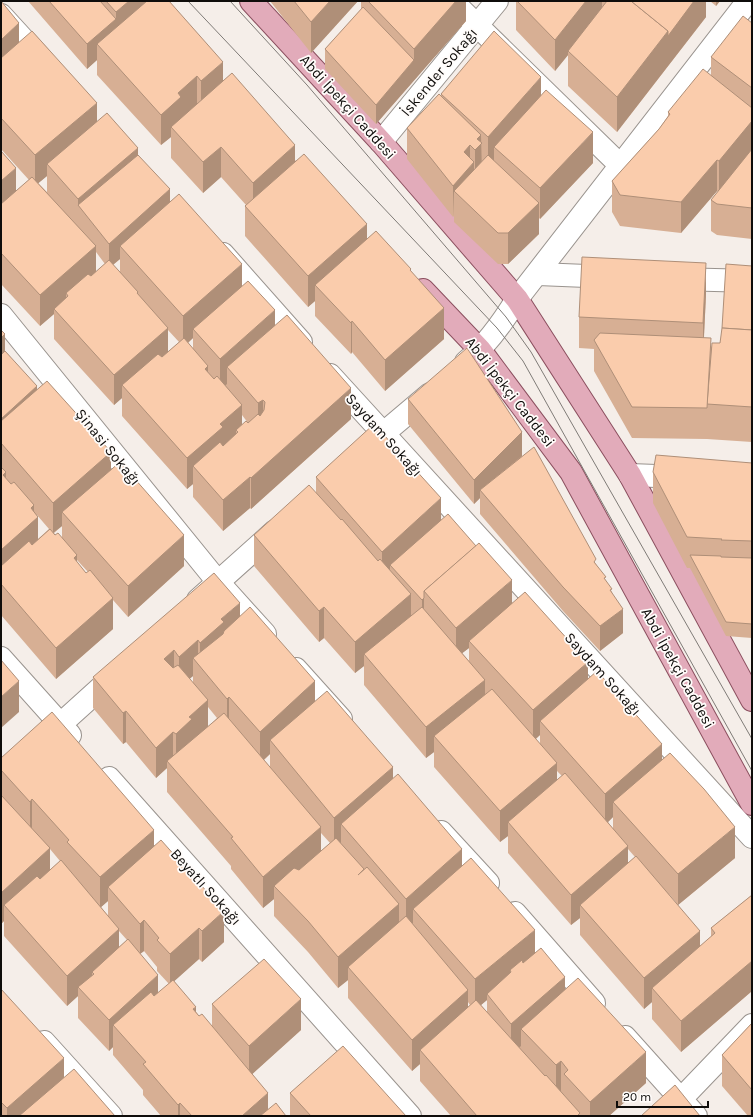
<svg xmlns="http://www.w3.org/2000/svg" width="753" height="1117" font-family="Karla,sans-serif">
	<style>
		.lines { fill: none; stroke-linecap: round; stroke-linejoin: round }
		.minor-casing { stroke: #99938e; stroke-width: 24 }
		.major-casing { stroke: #8b4f5f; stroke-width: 24 }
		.minor { stroke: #fff; stroke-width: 22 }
		.major { stroke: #e2abba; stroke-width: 22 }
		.tram { stroke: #7f7b77; stroke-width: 1 }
		.wall { fill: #d7af94; fill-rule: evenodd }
		.shaded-wall { fill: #af8f78 }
		.building { fill: #faccac; stroke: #af8f78 }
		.labels { text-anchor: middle; stroke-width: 3.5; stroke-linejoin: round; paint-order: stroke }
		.street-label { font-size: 15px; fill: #0f0d0b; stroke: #fffcfa }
	</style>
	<rect width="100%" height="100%" fill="#f5eee9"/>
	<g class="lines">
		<defs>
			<g id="minor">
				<polyline points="452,1 621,166"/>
				<polyline points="1,15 43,61"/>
				<polyline points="381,142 497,1"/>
				<polyline points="223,254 301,342"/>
				<polyline points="538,274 611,277"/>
				<polyline points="677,279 752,281"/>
				<polyline points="1,315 218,582 265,634"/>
				<path d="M466,362C487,345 503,322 517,299L748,1"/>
				<polyline points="330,375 752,837"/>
				<polyline points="372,443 430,394"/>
				<polyline points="630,475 683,477"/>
				<polyline points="198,600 275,531"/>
				<polyline points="1,658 70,735"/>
				<polyline points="296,669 341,719"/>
				<polyline points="1,778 115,675"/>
				<polyline points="109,778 410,1116"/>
				<polyline points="441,832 488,883"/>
				<polyline points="515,913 594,1003"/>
				<polyline points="625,1037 696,1116"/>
				<polyline points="44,1042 111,1116"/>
				<polyline points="662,1116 681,1099 752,1025"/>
			</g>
			<g id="major">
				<polyline points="251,1 381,142 517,299 630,475 752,700"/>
				<polyline points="423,290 480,350 571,472 752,804"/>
			</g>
		</defs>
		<use href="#minor" class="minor-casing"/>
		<use href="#major" class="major-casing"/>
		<use href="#minor" class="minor"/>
		<use href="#major" class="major"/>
		<g class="tram">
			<polyline points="188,1 497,328 523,361 752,771"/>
			<polyline points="230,1 307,85 506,317 531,352 752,739"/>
		</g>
	</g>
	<g class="wall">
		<path d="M1,1L19,42L97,122L138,155L170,201L242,286L351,419L251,509L250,508L223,531L193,497V484L187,489L122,416V398L114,405L54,339V314L40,326L1,284V151L16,191L29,180L1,149ZM47,176V192L38,183ZM96,252L105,264L96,272ZM120,259V272L113,265ZM168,330L179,342L168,352ZM193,338V349L188,343ZM242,415L248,423L242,424Z"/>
		<polygon points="28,1 169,1 223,81 367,239 411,271 444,339 385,391 352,352 351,354 315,316 315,301 308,307 245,236 245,206 246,205 221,177 203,193 171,158 171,137 161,145 97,75 97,60 87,69"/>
		<polygon points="270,1 358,1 311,53"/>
		<polygon points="361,1 466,1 466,21 376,124 325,69 325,49 361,10"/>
		<polygon points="516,1 706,1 706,17 617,132 568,86 568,55 555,71 516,30"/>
		<polygon points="710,1 720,1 716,6"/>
		<polygon points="752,23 752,239 717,235 711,231 711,200 718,191 717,191 681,233 620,226 612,212 612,181 659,129 668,116 668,112 711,75 711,57"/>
		<polygon points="441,94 541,95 593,163 540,219 539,218 539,234 508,264 498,264 454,222 454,216 453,217 407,159 407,128 441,96"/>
		<polygon points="752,266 752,442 707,439 632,438 594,371 594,349 579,348 579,317 706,294 704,338 711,347 720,343"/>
		<path d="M1,330L5,351L37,390L111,470L184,566L128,617L113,600V629L56,679L1,615ZM37,515L49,529L38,539ZM62,526V538L55,535L54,533ZM77,560L88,572L86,573L77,562Z"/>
		<polygon points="408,399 522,456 596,564 606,581 612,592 623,633 600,651 563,611 480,514 480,498 474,504 408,424"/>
		<polygon points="752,463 752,638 726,636 690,568 687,568 653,503 653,472"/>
		<path d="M316,477L441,520L512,602L588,679L662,760L735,858L678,905L669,894L700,947L711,937V928L752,895V991L681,1052L652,1019V1002L644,1009L580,935V918L571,925L508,853V836L500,842L434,767V752L426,758L364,685V666L355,673L324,638L319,642L254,566V535L316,492ZM469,648V661L462,653ZM540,735V744L536,739ZM557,771L562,776L557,780ZM613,817V829L608,822ZM628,849L635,857L628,863Z"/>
		<path d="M240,617L315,701L393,778L462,866L565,990L646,1083L609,1116H451L420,1081V1064L412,1071L348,998V980L338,988L308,952L274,916V899L263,908L231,869V866L167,792V768L156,778L126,742L123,744L93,708V677ZM193,676V683L189,679ZM208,707L217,718L208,727ZM270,754V767L264,760ZM321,833L330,843L321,851ZM487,1000V1012L481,1005ZM468,1002L470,1005L468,1007Z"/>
		<path d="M1,758L154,846L224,942L202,962L199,959L174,981L199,1016L212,1026V1004L301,1030L252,1074L268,1109L286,1116H161L143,1095V1090L113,1055V1047L109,1051L78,1018V996L67,1006L4,936V921L1,924ZM50,849L60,861L50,870ZM108,901V916L101,907ZM119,931L127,940L119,947ZM144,951L157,967V971L169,984L158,993L140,954Z"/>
		<polygon points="1,989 64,1078 115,1116 1,1116"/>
		<polygon points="752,1023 752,1116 748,1116 722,1086 722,1055"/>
		<polygon points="290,1093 406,1116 290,1116"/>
	</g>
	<g class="shaded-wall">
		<polygon points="129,1 152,1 97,44 97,60 87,69 87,44 116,19 116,12"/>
		<polygon points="330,1 358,1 311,53 311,22"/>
		<polygon points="456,1 466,1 466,21 376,124 376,105 414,60 414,49"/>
		<polygon points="586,1 602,1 602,13 568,51 568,55 555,71 555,40"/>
		<polygon points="694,1 706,1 706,17 617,132 617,97 668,31"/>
		<polygon points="716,1 720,1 716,6"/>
		<polygon points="19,23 19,54 1,71 1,40"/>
		<polygon points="223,62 223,93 201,112 201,81"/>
		<polygon points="197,76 197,107 171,127 171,137 161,145 161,115 178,93"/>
		<polygon points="541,77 541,108 494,147 494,161 488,168 488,137"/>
		<polygon points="97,103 97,133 47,164 47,176 35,186 35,155"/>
		<polygon points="752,118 752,152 719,192 719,161"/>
		<polygon points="593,132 593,163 540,219 540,188"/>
		<polygon points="481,135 482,174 475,181 475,150 477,139"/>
		<polygon points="295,145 295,176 253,214 253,183"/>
		<polygon points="470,145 470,167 474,162 474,193 454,191 453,217 453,186 464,152"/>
		<polygon points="221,147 221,177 203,193 203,162"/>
		<polygon points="138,148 138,179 78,205 78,199"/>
		<polygon points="717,160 717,191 681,233 681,202"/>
		<polygon points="16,168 16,199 1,212 1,181"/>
		<polygon points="170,189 170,214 120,246 120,259 109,268 109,244"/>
		<polygon points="539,203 539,234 508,264 508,233"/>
		<polygon points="367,224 367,255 315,285 315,301 308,307 308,276"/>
		<polygon points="96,246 96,277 68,296 66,293 66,303 54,309 54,314 40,326 40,295"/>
		<polygon points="706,263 706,294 703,354 703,323"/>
		<polygon points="242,264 242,295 193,329 193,338 183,347 183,316"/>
		<polygon points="444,308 444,339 385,391 385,360"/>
		<polygon points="275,310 275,341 227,367 227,384 220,390 220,359"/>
		<polygon points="352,321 352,352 351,354 351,323"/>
		<polygon points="168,328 168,359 122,385 122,398 114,405 114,375"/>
		<polygon points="5,334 5,365 1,369 1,338"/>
		<polygon points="208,366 208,397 205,369"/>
		<polygon points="37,386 37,400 1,433 1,419"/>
		<polygon points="351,388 351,419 251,509 251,478"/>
		<polygon points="263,400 263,430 258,434 258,403"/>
		<polygon points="242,405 242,436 236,430 236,441 193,466 193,484 187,489 187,458 220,424"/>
		<polygon points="522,432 522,456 480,490 480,498 474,504 474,480"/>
		<polygon points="111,452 111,483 62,512 62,526 53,533 53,503"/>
		<polygon points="6,472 6,503 3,475"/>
		<polygon points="250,477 250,508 223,531 223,500"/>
		<polygon points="441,498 441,529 390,565 390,576 382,583 382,552"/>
		<polygon points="34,505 34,520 38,517 38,547 1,581 1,550 31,508"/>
		<polygon points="184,535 184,566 128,617 128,586"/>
		<polygon points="77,555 77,586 74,558"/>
		<polygon points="512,580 512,611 469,641 469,648 456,658 456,628"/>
		<polygon points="411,594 411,625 364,654 364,666 355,673 355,642"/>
		<polygon points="113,598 113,629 56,679 56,648"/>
		<polygon points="424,598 424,622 422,625 422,600"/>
		<polygon points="240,603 240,633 200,667 200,643 221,619"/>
		<polygon points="324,607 324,638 319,642 319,611"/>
		<polygon points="623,609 623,633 600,651 600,626"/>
		<polygon points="198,640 198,664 193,658 193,676 179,688 179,657"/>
		<polygon points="174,650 174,681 164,659"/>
		<polygon points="588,662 588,693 540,721 540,735 533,741 533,710"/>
		<polygon points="485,680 485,711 434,736 434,752 426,758 426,727"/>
		<polygon points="19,681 19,712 1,728 1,697"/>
		<polygon points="315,681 315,712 270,740 270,754 260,763 260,732"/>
		<polygon points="229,697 229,728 227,730 227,699"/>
		<polygon points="208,700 208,731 176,765 176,734 189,717"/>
		<polygon points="126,711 126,742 123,744 123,713"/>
		<polygon points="173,732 173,763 167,761 167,768 156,778 156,748"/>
		<polygon points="662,744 662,775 613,802 613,817 605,825 605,794"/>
		<polygon points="557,763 557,794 508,822 508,836 500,842 500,811"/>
		<polygon points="393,767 393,798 341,824 341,843 334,849 334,818"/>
		<polygon points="32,799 32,830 30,833 30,802"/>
		<polygon points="321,827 321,858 274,886 274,899 263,908 263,877"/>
		<polygon points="735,827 735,858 678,905 678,874"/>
		<polygon points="154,830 154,861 108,887 108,901 100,908 100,877"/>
		<polygon points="628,846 628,877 580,905 580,918 571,925 571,895"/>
		<polygon points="50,848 50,879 4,905 4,921 1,924 1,893"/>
		<polygon points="462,849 462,880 413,909 413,923 406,929 406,899"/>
		<polygon points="399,904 399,935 348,967 348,980 338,988 338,957"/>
		<polygon points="224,911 224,942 202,962 202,931"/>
		<polygon points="144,920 144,951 140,954 140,924"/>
		<polygon points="199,928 199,959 170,985 170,954"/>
		<polygon points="119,929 119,960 94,974 92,972 92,984 78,987 78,996 67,1006 67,976"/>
		<polygon points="535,930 535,960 511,972 510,970 510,981 487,994 487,1000 475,1010 475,979"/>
		<polygon points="700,931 700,962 652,988 652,1002 644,1009 644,978"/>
		<polygon points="752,961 752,991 681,1052 681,1021"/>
		<polygon points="158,975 158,1006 113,1025 113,1047 109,1051 109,1020"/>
		<polygon points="565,977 565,1008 521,1029 521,1046 511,1055 511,1024"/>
		<polygon points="468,990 468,1021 420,1050 420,1064 412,1071 412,1040"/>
		<polygon points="301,999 301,1030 249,1077 249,1046"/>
		<polygon points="196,1007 196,1037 193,1009"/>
		<polygon points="646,1052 646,1083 609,1116 590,1116 590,1102"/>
		<polygon points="64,1058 64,1089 33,1116 7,1116 7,1108"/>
		<polygon points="561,1061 561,1092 556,1096 556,1065"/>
		<polygon points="268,1093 268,1116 242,1116"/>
		<polygon points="180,1103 180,1116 178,1116 178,1105"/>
	</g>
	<g class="building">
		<polygon points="1,1 19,23 1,40"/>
		<polygon points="49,1 100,1 116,19 87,44"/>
		<polygon points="106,1 129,1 116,12"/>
		<polygon points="147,1 169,1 223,62 201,81 197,76 178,93 181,97 161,115 97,44"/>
		<polygon points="294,1 330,1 311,22"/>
		<polygon points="368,1 456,1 414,49"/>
		<polygon points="517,1 586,1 555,40"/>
		<polygon points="607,1 631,1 668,31 617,97 568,51"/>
		<polygon points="631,1 694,1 668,36 668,31"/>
		<polygon points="363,7 414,60 376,105 325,49"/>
		<polygon points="743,16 752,23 752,88 711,57"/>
		<polygon points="32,31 97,103 35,155 1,118 1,58"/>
		<polygon points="494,31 541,77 488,137 441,94"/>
		<polygon points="703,69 752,108 752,121 719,161 717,160 681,202 620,195 612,181 659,129 670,114 668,112"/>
		<polygon points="232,73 295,145 253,183 221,147 203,162 171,127"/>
		<polygon points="546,90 593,132 540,188 494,147"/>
		<polygon points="439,94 481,135 477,139 482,143 475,150 470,145 464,152 474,162 453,186 407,128"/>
		<polygon points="107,113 138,148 78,199 47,164"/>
		<polygon points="752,149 752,208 717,204 711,200"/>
		<polygon points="1,151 16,168 1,181"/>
		<polygon points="304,154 367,224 308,276 245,206"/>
		<polygon points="138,155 170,189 109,244 78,205"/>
		<polygon points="488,155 539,203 508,233 498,233 454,191"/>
		<polygon points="32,177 96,246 40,295 1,253 1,204"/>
		<polygon points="179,194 242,264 183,316 120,246"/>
		<polygon points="376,231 411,269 410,270 444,308 385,360 352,321 351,323 315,285"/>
		<polygon points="582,257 706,263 703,323 579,317"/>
		<polygon points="109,260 138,292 137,293 168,328 114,375 54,309 68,296 66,293 88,274 91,276"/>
		<polygon points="726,264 752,266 752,330 722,328"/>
		<polygon points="248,281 275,310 220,359 193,329"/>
		<polygon points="287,315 351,388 251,478 250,477 223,500 193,466 220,442 223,446 238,432 236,430 246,421 248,423 258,414 260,416 264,410 265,402 263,400 258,403 227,367"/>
		<polygon points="722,328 752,330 752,407 707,404 712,343 720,343"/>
		<polygon points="1,330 5,334 1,338"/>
		<polygon points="600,333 711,338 707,408 632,407 594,340"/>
		<polygon points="184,338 208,366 205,369 214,379 217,376 242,405 220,424 223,427 187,458 122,385 158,354 162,357"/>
		<polygon points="467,348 522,432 474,480 408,399"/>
		<polygon points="5,351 37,386 1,419 1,355"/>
		<polygon points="47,381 111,452 53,503 1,443 1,421"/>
		<polygon points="374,424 441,498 382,552 316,477"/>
		<polygon points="534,447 596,559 594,562 606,577 604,578 612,589 610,590 623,609 600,626 563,587 480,490"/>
		<polygon points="656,455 752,463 752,541 721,540 722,539 687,537 653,472"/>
		<polygon points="120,462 184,535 128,586 62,512"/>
		<polygon points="1,467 6,472 3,475 11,484 14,482 34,505 31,508 38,517 1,550"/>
		<polygon points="309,485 341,520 342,519 378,561 380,559 411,594 355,642 324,607 319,611 254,535"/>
		<polygon points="448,514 476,546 424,591 424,598 422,600 390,565"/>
		<polygon points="50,529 55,535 58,533 77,555 74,558 86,573 90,570 113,598 56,648 1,584 1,566 29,541 32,545"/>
		<polygon points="479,543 512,580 456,628 424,591"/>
		<polygon points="690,555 721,556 721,557 752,558 752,624 726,622"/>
		<polygon points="214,573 240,603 221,619 224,622 200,643 198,640 179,657 174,650 164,659 173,668 178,665 208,700 189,717 192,719 176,734 173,732 156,748 126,711 123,713 93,677"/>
		<polygon points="525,592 588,662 533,710 469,641"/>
		<polygon points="250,607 315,681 260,732 229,697 227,699 193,658 223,634 224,631"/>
		<polygon points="422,607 485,680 426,727 364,654"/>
		<polygon points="1,660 19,681 1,697"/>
		<polygon points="597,671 662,744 605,794 540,721"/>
		<polygon points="492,689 557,763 500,811 434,736"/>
		<polygon points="327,691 393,767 334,818 270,740"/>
		<polygon points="52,712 154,830 100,877 67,842 69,840 32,799 30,802 1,770 1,758"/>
		<polygon points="224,713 321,827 263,877 231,838 233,837 167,761"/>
		<polygon points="670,753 704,789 735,827 678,874 613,802"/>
		<polygon points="565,773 628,846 571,895 508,822"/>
		<polygon points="398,774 462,849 406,899 341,824"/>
		<polygon points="1,795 50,848 1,893"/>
		<polygon points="336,838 364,869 358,875 367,867 399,904 338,957 308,921 274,886 294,868 299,870"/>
		<polygon points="161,840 224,911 202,931 199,928 170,954 157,940 159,938 144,920 140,924 108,887"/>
		<polygon points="636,856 700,931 644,978 580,905"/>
		<polygon points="471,858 535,930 475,979 413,909"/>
		<polygon points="61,860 119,929 67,976 4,905 37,876 40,879"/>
		<polygon points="752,895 752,961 681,1021 652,988 715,933 711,928"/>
		<polygon points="406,916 468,990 412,1040 348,967"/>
		<polygon points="128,939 158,975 109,1020 78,987 94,974 92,972"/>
		<polygon points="541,948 565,977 511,1024 487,994 511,972 510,970 522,960 523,963"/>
		<polygon points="264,959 301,999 249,1046 212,1004"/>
		<polygon points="578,978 646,1052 590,1102 564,1074 568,1070 561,1061 556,1065 521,1029"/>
		<polygon points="173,980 196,1007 193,1009 199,1016 202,1014 268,1093 242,1116 192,1116 180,1103 178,1105 143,1064 146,1062 113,1025 151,992 154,996"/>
		<polygon points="1,989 64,1058 7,1108 1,1102"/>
		<polygon points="476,1000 545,1076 546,1075 580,1113 577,1116 477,1116 420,1050"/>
		<polygon points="752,1023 752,1090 722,1055"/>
		<polygon points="343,1046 406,1116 311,1116 290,1093"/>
		<polygon points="74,1069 115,1116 19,1116"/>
		<polygon points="675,1085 700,1116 641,1116"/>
		<polygon points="276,1103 286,1116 260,1116"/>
	</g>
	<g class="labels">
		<g class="street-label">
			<text transform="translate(439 72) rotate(-50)" y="5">İskender Sokağı</text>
			<text transform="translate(348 107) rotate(48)" y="5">Abdi İpekçi Caddesi</text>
			<text transform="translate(510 392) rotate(52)" y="5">Abdi İpekçi Caddesi</text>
			<text transform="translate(384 435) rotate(48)" y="5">Saydam Sokağı</text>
			<text transform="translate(108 447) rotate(51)" y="5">Şinasi Sokağı</text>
			<text transform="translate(678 668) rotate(61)" y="5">Abdi İpekçi Caddesi</text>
			<text transform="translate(603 674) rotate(48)" y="5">Saydam Sokağı</text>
			<text transform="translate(206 887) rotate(48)" y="5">Beyatlı Sokağı</text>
		</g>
	</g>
	<rect width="753" height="1117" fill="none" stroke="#0f0d0b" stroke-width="4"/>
	<path d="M617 1101v6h91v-6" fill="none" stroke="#0f0d0b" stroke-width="2"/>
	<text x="623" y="1101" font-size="12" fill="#0f0d0b" stroke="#fffcfa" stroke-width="3" paint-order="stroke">20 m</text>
</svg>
